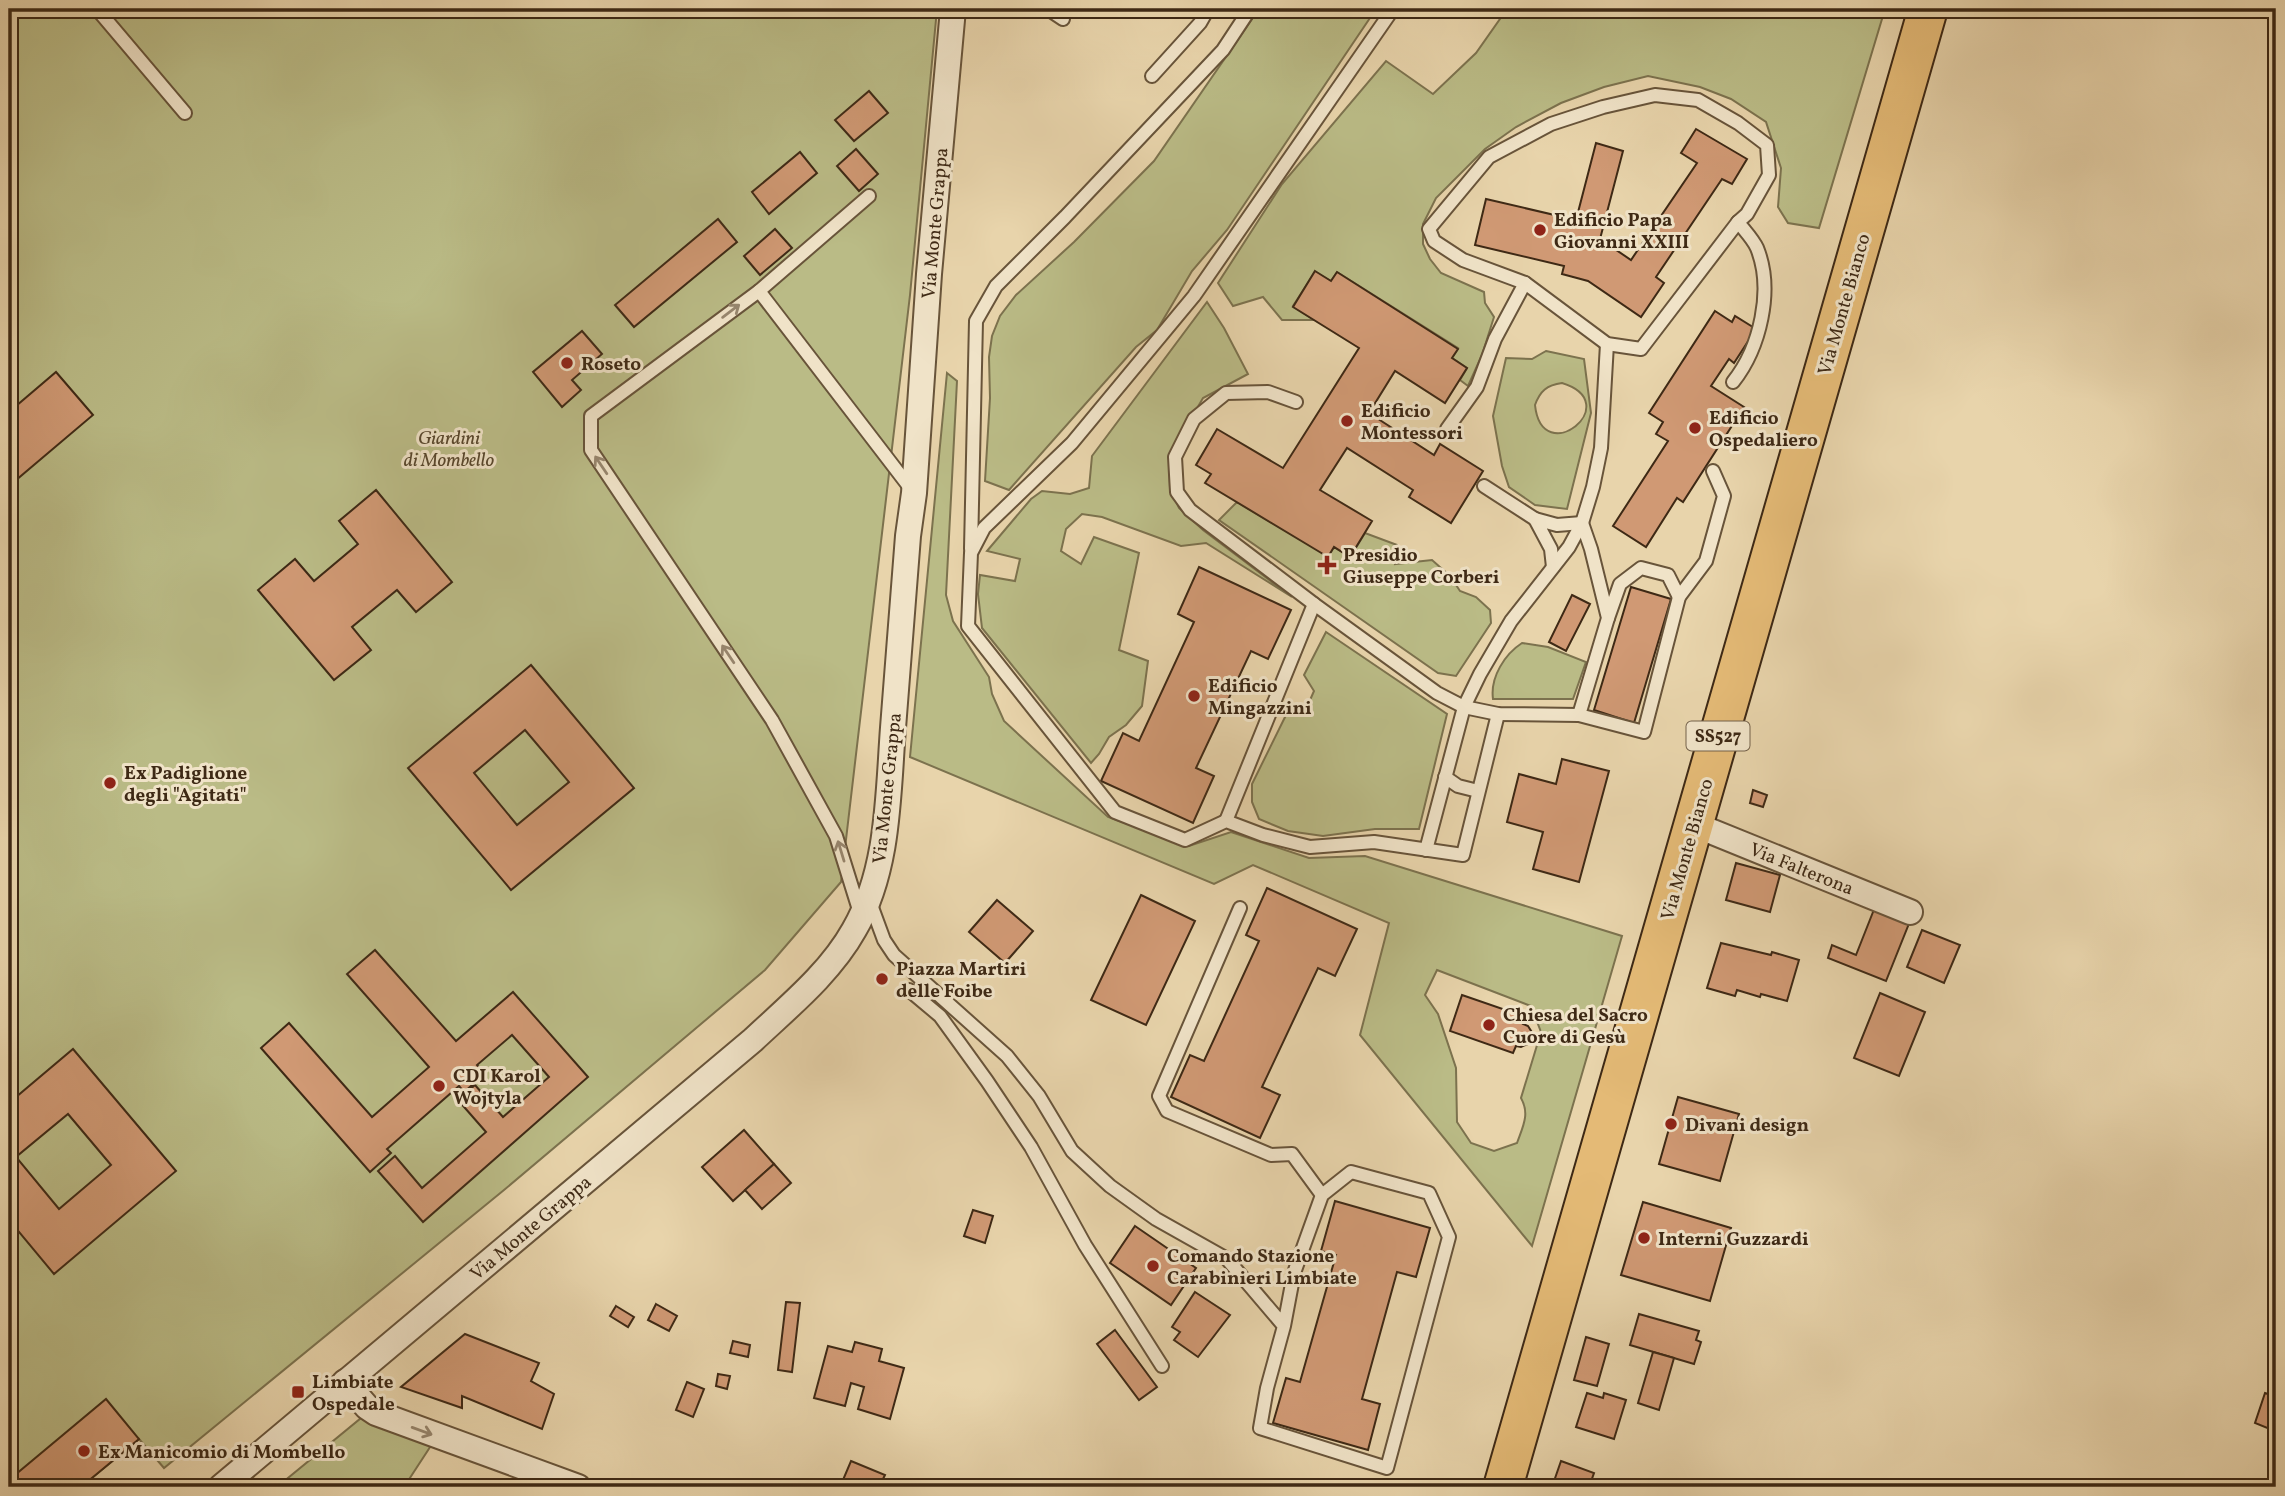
<svg xmlns="http://www.w3.org/2000/svg" width="2285" height="1496" font-family="Vollkorn,serif">
	<style>
		.green { fill: #babb86; stroke: #7c724e; stroke-width: 2; fill-rule: evenodd }
		.building { fill: #d09974; stroke: #3e2915; stroke-width: 2; fill-rule: evenodd }
		.lines { fill: none; stroke-linecap: round; stroke-linejoin: round }
		.service-casing { stroke: #68543a; stroke-width: 16 }
		.minor-casing { stroke: #68543a; stroke-width: 28 }
		.primary-casing { stroke: #3e2915; stroke-width: 42 }
		.service { stroke: #f0e3c8; stroke-width: 12 }
		.minor { stroke: #f0e3c8; stroke-width: 24 }
		.primary { stroke: #e4ba76; stroke-width: 38 }
		.oneway { stroke: #97866e }
		.poi-dot { fill: #8f2418; stroke: #f0e3c8; stroke-width: 2.5 }
		.labels { text-anchor: middle; stroke-width: 6; stroke-linejoin: round; paint-order: stroke }
		.shield { fill: #f0e3c8; stroke: #73614b; stroke-width: 2 }
		.shield-label { font-size: 18px; font-weight: bold; fill: #3e2915 }
		.poi-label { font-size: 19px; font-weight: bold; fill: #3e2915; stroke: #f0e3c8; text-anchor: start }
		.street-label { font-size: 19px; fill: #3e2915; stroke: #f0e3c8 }
		.park-label { font-size: 19px; font-style: italic; fill: #57462c; stroke: #f0e3c8 }
	</style>
	<rect width="100%" height="100%" fill="#e8d4ab"/>
	<filter id="stains"><feTurbulence type="fractalNoise" baseFrequency=".00286" numOctaves="4"/><feColorMatrix values="0 0 0 0 .2 0 0 0 0 .09 0 0 0 0 .02 0 0 0 .5 -.17"/></filter>
	<radialGradient id="worn" r=".72"><stop offset=".6" stop-color="#630" stop-opacity="0"/><stop offset="1" stop-color="#630" stop-opacity=".3"/></radialGradient>
	<g class="green">
		<polygon points="9,9 937,9 910,295 841,882 765,970 504,1190 164,1468 139,1439 81,1487 9,1487"/>
		<polygon points="1259,9 1376,9 1227,230 1192,271 1157,330 1136,347 1009,490 985,481 990,398 989,357 992,336 1000,316 1016,295 1074,242 1154,161"/>
		<polygon points="1507,9 1885,9 1819,228 1788,223 1778,207 1781,168 1766,122 1731,99 1700,87 1648,76 1604,87 1561,103 1516,127 1485,149 1436,198 1423,224 1423,244 1430,259 1441,273 1484,292 1485,303 1494,317 1482,355 1468,386 1460,380 1467,368 1452,358 1458,348 1337,272 1331,281 1315,272 1293,306 1314,320 1282,320 1263,297 1233,306 1218,283 1282,184 1386,61 1433,94 1476,53"/>
		<polygon points="1207,302 1224,328 1248,374 1203,398 1169,457 1170,488 1179,508 1203,530 1292,597 1206,543 1181,546 1102,517 1082,514 1066,529 1061,551 1081,564 1094,537 1139,553 1119,650 1148,661 1142,706 1126,725 1109,737 1099,754 1091,763 982,628 978,594 980,575 1015,581 1020,559 987,551 1031,499 1042,491 1070,494 1089,488 1092,456"/>
		<path d="M1546,351L1584,359L1591,413L1567,509L1535,505L1509,487L1502,466L1493,416L1506,358L1532,359ZM1562,383C1627,403 1542,471 1535,405C1540,391 1547,385 1562,383Z"/>
		<path d="M947,373L957,381L946,595L953,621L989,677L992,694L1004,721L1108,817L1189,846L1231,832L1309,858L1365,856L1622,936L1532,1246L1360,1035L1389,923L1253,865L1214,884L910,757ZM1437,970L1531,1006L1541,1032L1521,1098C1530,1114 1523,1126 1517,1143L1494,1151L1471,1143L1457,1122L1456,1068L1438,1014L1425,995Z"/>
		<polygon points="1237,502 1328,556 1334,547 1350,557 1365,533 1397,545 1395,564 1432,560 1450,576 1460,591 1476,597 1490,610 1491,623 1456,676 1438,673 1219,520"/>
		<polygon points="1326,632 1447,714 1419,829 1375,829 1323,836 1288,831 1259,819 1252,802 1252,784 1289,709 1307,707 1314,691 1304,675"/>
		<path d="M1522,643L1548,647L1586,662L1573,699H1493C1490,677 1505,654 1522,643Z"/>
		<polygon points="366,1414 434,1441 404,1487 277,1487"/>
	</g>
	<g class="building">
		<polygon points="869,91 888,113 854,141 835,120"/>
		<polygon points="1696,129 1747,159 1732,184 1722,179 1656,277 1664,283 1641,317 1588,281 1562,274 1564,266 1475,245 1486,199 1576,220 1596,143 1623,151 1600,239 1631,260 1697,163 1681,153"/>
		<polygon points="856,149 878,174 859,191 837,166"/>
		<polygon points="800,152 817,173 769,214 752,192"/>
		<polygon points="718,219 737,242 634,327 615,305"/>
		<polygon points="775,229 792,248 760,275 744,256"/>
		<polygon points="1315,271 1331,281 1337,272 1458,349 1452,358 1467,368 1445,403 1395,371 1369,413 1434,455 1440,444 1483,471 1451,523 1409,497 1413,490 1347,448 1320,490 1372,521 1350,557 1334,547 1328,557 1205,483 1211,474 1196,465 1217,429 1283,468 1359,348 1293,307"/>
		<polygon points="1715,311 1732,322 1735,316 1756,329 1734,363 1729,359 1711,386 1744,407 1683,502 1677,498 1646,547 1613,526 1668,441 1656,434 1663,422 1649,413"/>
		<polygon points="582,331 602,354 572,380 581,390 562,407 533,372"/>
		<polygon points="56,372 93,415 9,486 9,412"/>
		<polygon points="376,490 452,582 416,612 397,590 352,627 371,650 334,680 258,590 295,559 314,581 358,544 339,521"/>
		<polygon points="1199,567 1291,610 1268,659 1251,651 1196,768 1214,776 1193,823 1101,781 1123,733 1139,741 1194,622 1178,614"/>
		<polygon points="1631,587 1671,599 1634,723 1594,710"/>
		<polygon points="1572,595 1590,604 1566,651 1549,642"/>
		<path d="M531,665L634,788L511,890L408,768ZM525,730L569,782L517,825L474,773Z"/>
		<polygon points="1562,759 1609,771 1579,882 1533,869 1543,832 1507,822 1519,774 1556,784"/>
		<polygon points="1753,790 1767,795 1763,807 1750,803"/>
		<polygon points="1736,863 1780,875 1770,912 1726,900"/>
		<polygon points="1267,888 1357,929 1335,976 1318,968 1262,1087 1280,1095 1260,1138 1171,1097 1190,1055 1204,1061 1259,941 1246,935"/>
		<polygon points="1141,895 1195,921 1146,1025 1091,1000"/>
		<polygon points="997,900 1033,931 1005,963 969,932"/>
		<polygon points="1875,907 1910,921 1886,981 1828,958 1832,945 1856,955"/>
		<polygon points="1922,930 1960,945 1944,983 1907,967"/>
		<polygon points="1721,943 1771,955 1772,952 1799,960 1787,1001 1761,994 1760,997 1737,990 1735,996 1707,988"/>
		<polygon points="375,950 456,1041 513,992 588,1077 423,1222 378,1171 395,1156 422,1188 486,1132 458,1100 475,1085 503,1117 549,1077 512,1035 477,1065 485,1074 464,1092 459,1086 387,1149 391,1153 370,1172 261,1048 289,1023 372,1117 429,1067 347,974"/>
		<polygon points="1880,993 1925,1012 1899,1076 1854,1058"/>
		<polygon points="1462,995 1526,1017 1523,1024 1528,1026 1533,1034 1530,1043 1521,1047 1516,1046 1513,1053 1450,1031"/>
		<path d="M73,1049L176,1171L54,1274L9,1220V1103ZM68,1114L111,1165L59,1209L16,1157Z"/>
		<polygon points="1678,1097 1739,1114 1720,1181 1659,1164"/>
		<polygon points="744,1130 774,1164 733,1201 702,1167"/>
		<polygon points="774,1164 791,1183 762,1209 745,1190"/>
		<polygon points="1335,1201 1430,1228 1416,1277 1397,1272 1362,1399 1380,1404 1368,1450 1273,1423 1286,1378 1300,1382 1336,1255 1321,1251"/>
		<polygon points="1643,1202 1731,1228 1710,1301 1621,1275"/>
		<polygon points="973,1210 993,1216 985,1243 964,1236"/>
		<polygon points="1135,1226 1196,1268 1171,1305 1110,1263"/>
		<polygon points="1195,1292 1230,1315 1198,1357 1174,1340 1180,1332 1172,1327"/>
		<polygon points="786,1302 800,1303 792,1372 778,1370"/>
		<polygon points="656,1304 677,1316 669,1331 648,1320"/>
		<polygon points="616,1306 634,1317 628,1327 610,1316"/>
		<polygon points="1639,1314 1699,1331 1696,1340 1701,1342 1694,1364 1630,1345"/>
		<polygon points="1115,1330 1157,1387 1139,1400 1097,1344"/>
		<polygon points="465,1334 539,1363 531,1381 554,1394 542,1429 462,1396 462,1408 401,1387"/>
		<polygon points="1586,1337 1609,1344 1597,1386 1574,1380"/>
		<polygon points="733,1341 750,1345 748,1357 730,1353"/>
		<polygon points="855,1342 882,1349 879,1361 904,1368 890,1419 858,1409 864,1387 851,1383 845,1406 814,1398 828,1346 852,1352"/>
		<polygon points="1653,1352 1674,1358 1659,1410 1638,1403"/>
		<polygon points="718,1374 730,1376 727,1389 716,1386"/>
		<polygon points="687,1382 704,1389 693,1417 676,1410"/>
		<polygon points="1587,1393 1603,1398 1604,1393 1626,1400 1614,1439 1576,1427"/>
		<polygon points="2265,1393 2276,1397 2276,1439 2272,1438 2275,1431 2255,1423"/>
		<polygon points="106,1399 139,1439 81,1487 9,1487 9,1480"/>
		<polygon points="851,1461 885,1475 879,1487 840,1487"/>
		<polygon points="1561,1461 1594,1473 1589,1487 1552,1487"/>
	</g>
	<g class="lines">
		<defs>
			<g id="service">
				<polyline points="97,9 185,113"/>
				<polyline points="1048,9 1063,19"/>
				<polyline points="1393,9 1194,296 1072,443 984,528 971,553 968,626 1115,812 1185,840 1226,821 1263,835 1310,847 1374,842 1463,855 1498,714"/>
				<polyline points="1152,76 1200,23 1208,9"/>
				<polygon points="1655,95 1698,100 1738,123 1767,145 1769,175 1747,214 1738,222 1641,349 1607,344 1525,283 1463,260 1434,241 1429,229 1489,157 1551,124 1603,107"/>
				<polyline points="759,291 869,196"/>
				<path d="M1733,382C1760,348 1774,290 1757,248C1753,239 1744,230 1738,222"/>
				<polyline points="1296,402 1268,392 1226,393 1194,419 1175,457 1177,492 1190,510 1314,604 1437,693 1464,707 1498,714 1579,715"/>
				<polyline points="1447,429 1477,387 1495,339 1525,283"/>
				<polyline points="1484,486 1535,519"/>
				<polyline points="971,549 976,321 996,286 1065,217 1223,50 1250,9"/>
				<polyline points="1553,567 1551,549 1535,519 1557,525 1582,523 1591,549 1608,618 1579,715 1644,732 1679,597 1706,561 1724,496 1713,471"/>
				<polyline points="1608,618 1620,584 1641,568 1668,575 1679,597"/>
				<polyline points="1445,777 1458,786 1478,791"/>
				<polyline points="1226,821 1314,604"/>
				<polyline points="1426,850 1464,707 1480,674 1511,621 1569,547 1582,523 1593,487 1601,448 1607,344"/>
				<polyline points="870,902 884,940 894,955 1007,1056 1039,1096 1072,1151 1110,1186 1156,1219 1227,1259 1284,1326 1267,1388 1260,1428 1387,1468 1449,1237 1429,1193 1351,1172 1322,1195 1294,1273 1284,1326"/>
				<polyline points="1240,908 1159,1096 1167,1111 1271,1155 1292,1154 1322,1195"/>
				<polyline points="860,913 836,836 772,720 591,450 591,416 759,291 911,489"/>
				<polyline points="909,990 940,1016 987,1081 1031,1147 1085,1245 1162,1366"/>
			</g>
			<g id="minor">
				<polyline points="1693,824 1910,912"/>
				<polyline points="345,1382 367,1407 376,1413 578,1487"/>
				<path d="M221,1487L753,1040C788,1007 830,973 854,930C889,870 888,795 893,728C898,664 903,600 908,536L914,493L929,274L953,9"/>
			</g>
			<polyline id="primary" points="1503,1487 1928,9"/>
		</defs>
		<use href="#service" class="service-casing"/>
		<use href="#minor" class="minor-casing"/>
		<use href="#primary" class="primary-casing"/>
		<use href="#service" class="service"/>
		<use href="#minor" class="minor"/>
		<use href="#primary" class="primary"/>
	</g>
	<defs><path id="oneway-shaft" d="M-6 0H5M1.5-3L5.5 0L1.5 3" fill="none" stroke-width="1.6" stroke-linecap="round" stroke-linejoin="round" transform="scale(1.75)"/></defs>
	<g class="oneway">
		<use href="#oneway-shaft" transform="translate(731 311) rotate(-37)"/>
		<use href="#oneway-shaft" transform="translate(601 465) rotate(-124)"/>
		<use href="#oneway-shaft" transform="translate(728 654) rotate(-124)"/>
		<use href="#oneway-shaft" transform="translate(841 851) rotate(-107)"/>
		<use href="#oneway-shaft" transform="translate(422 1431) rotate(20)"/>
	</g>
	<g class="poi-dot">
		<circle cx="1540" cy="230" r="7"/>
		<circle cx="567" cy="363" r="7"/>
		<circle cx="1347" cy="421" r="7"/>
		<circle cx="1695" cy="428" r="7"/>
		<path d="M1323.5 554.5h7v7h7v7h-7v7h-7v-7h-7v-7h7z"/>
		<circle cx="1194" cy="696" r="7"/>
		<circle cx="110" cy="783" r="7"/>
		<circle cx="882" cy="979" r="7"/>
		<circle cx="1489" cy="1025" r="7"/>
		<circle cx="439" cy="1086" r="7"/>
		<circle cx="1671" cy="1124" r="7"/>
		<circle cx="1644" cy="1238" r="7"/>
		<circle cx="1153" cy="1266" r="7"/>
		<rect x="291" y="1385" width="14" height="14" rx="3.5"/>
		<circle cx="84" cy="1451" r="7"/>
	</g>
	<g class="labels">
		<rect class="shield" x="1686.5" y="721.5" width="63" height="29" rx="5"/>
		<g class="shield-label">
			<text x="1718" y="742">SS527</text>
		</g>
		<g class="poi-label">
			<text x="1554" y="226">Edificio Papa<tspan x="1554" dy="22">Giovanni XXIII</tspan></text>
			<text x="581" y="370">Roseto</text>
			<text x="1361" y="417">Edificio<tspan x="1361" dy="22">Montessori</tspan></text>
			<text x="1709" y="424">Edificio<tspan x="1709" dy="22">Ospedaliero</tspan></text>
			<text x="1343" y="561">Presidio<tspan x="1343" dy="22">Giuseppe Corberi</tspan></text>
			<text x="1208" y="692">Edificio<tspan x="1208" dy="22">Mingazzini</tspan></text>
			<text x="124" y="779">Ex Padiglione<tspan x="124" dy="22">degli "Agitati"</tspan></text>
			<text x="896" y="975">Piazza Martiri<tspan x="896" dy="22">delle Foibe</tspan></text>
			<text x="1503" y="1021">Chiesa del Sacro<tspan x="1503" dy="22">Cuore di Gesù</tspan></text>
			<text x="453" y="1082">CDI Karol<tspan x="453" dy="22">Wojtyla</tspan></text>
			<text x="1685" y="1131">Divani design</text>
			<text x="1658" y="1245">Interni Guzzardi</text>
			<text x="1167" y="1262">Comando Stazione<tspan x="1167" dy="22">Carabinieri Limbiate</tspan></text>
			<text x="312" y="1388">Limbiate<tspan x="312" dy="22">Ospedale</tspan></text>
			<text x="98" y="1458">Ex Manicomio di Mombello</text>
		</g>
		<g class="street-label">
			<text transform="translate(934 223) rotate(-85)" y="7">Via Monte Grappa</text>
			<text transform="translate(1843 304) rotate(-74)" y="7">Via Monte Bianco</text>
			<text transform="translate(886 788) rotate(-84)" y="7">Via Monte Grappa</text>
			<text transform="translate(1686 849) rotate(-74)" y="7">Via Monte Bianco</text>
			<text transform="translate(1802 868) rotate(22)" y="7">Via Falterona</text>
			<text transform="translate(530 1227) rotate(-40)" y="7">Via Monte Grappa</text>
		</g>
		<g class="park-label">
			<text x="449" y="444">Giardini<tspan x="449" dy="22">di Mombello</tspan></text>
		</g>
	</g>
	<rect width="2285" height="1496" fill="none" stroke="#e8d4ab" stroke-width="35"/>
	<rect x="10" y="10" width="2264" height="1475" fill="none" stroke="#3e2915" stroke-width="3.5"/>
	<rect x="18" y="18" width="2250" height="1461" fill="none" stroke="#3e2915" stroke-width="2"/>
	<rect width="100%" height="100%" filter="url(#stains)"/>
	<rect width="100%" height="100%" fill="url(#worn)"/>
</svg>
